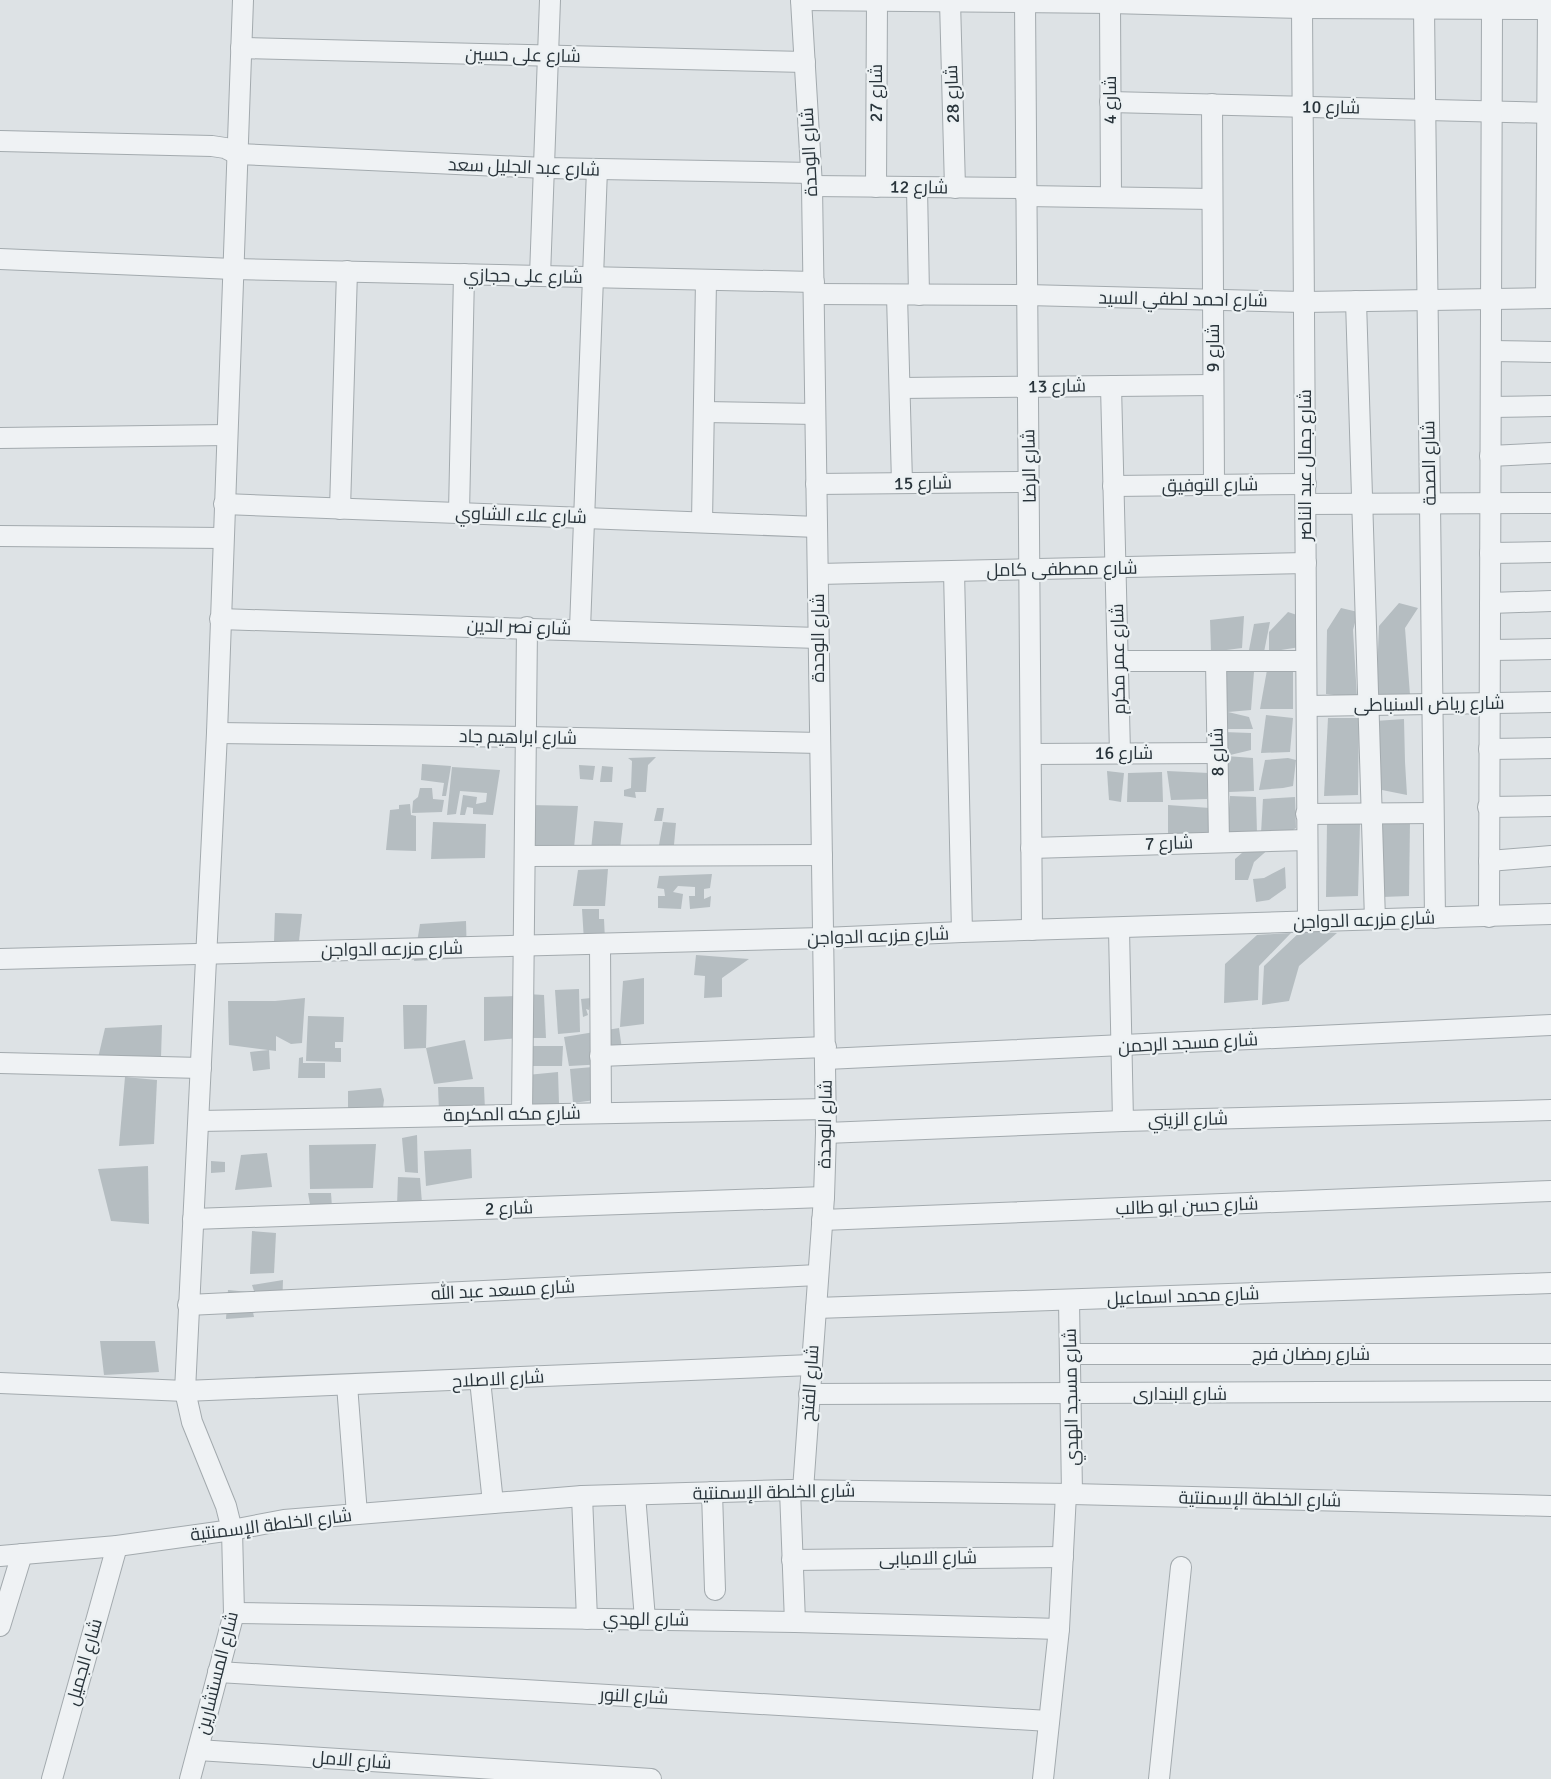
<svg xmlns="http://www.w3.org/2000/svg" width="1551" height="1779" font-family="Signika,Cairo,sans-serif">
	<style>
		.building { fill: #b5bdc1 }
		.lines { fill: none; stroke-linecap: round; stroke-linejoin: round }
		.minor-casing { stroke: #a3aaae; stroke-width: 22 }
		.minor { stroke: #eff2f4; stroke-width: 20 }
		.labels { text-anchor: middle; stroke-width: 4.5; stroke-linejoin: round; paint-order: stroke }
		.street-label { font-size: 18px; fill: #28333a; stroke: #ecf1f3 }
	</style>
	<rect width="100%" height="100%" fill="#dde2e5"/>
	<g class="building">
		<polygon points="1399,603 1418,608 1405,628 1410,695 1376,697 1379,626"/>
		<polygon points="1341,608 1358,612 1353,630 1357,698 1326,694 1327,630"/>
		<polygon points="1288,612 1300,616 1300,647 1269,652 1269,632"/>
		<polygon points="1244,616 1242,648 1211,652 1210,620"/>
		<polygon points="1270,622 1264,652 1249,650 1254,624"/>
		<polygon points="1267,670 1293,672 1293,709 1260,709"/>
		<polygon points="1226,671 1254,672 1251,710 1228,712 1249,717 1253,729 1228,729"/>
		<polygon points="1266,715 1293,718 1290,752 1261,753"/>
		<polygon points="1328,718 1359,718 1358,795 1324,796"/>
		<polygon points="1404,719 1405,762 1407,795 1377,789 1375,721"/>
		<polygon points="1223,732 1251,733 1251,750 1226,756"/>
		<polygon points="1226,756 1253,758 1254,791 1229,792"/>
		<polygon points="656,757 648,765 646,792 635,792 636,798 624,796 624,790 631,788 632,761 628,758"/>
		<polygon points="1288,758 1296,760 1293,786 1283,788 1259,790 1265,760"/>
		<polygon points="422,764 451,766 446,796 442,796 444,783 421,780"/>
		<polygon points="579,765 595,766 593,780 580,779"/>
		<polygon points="602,766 613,767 612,782 600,782"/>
		<polygon points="452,767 500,770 493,815 473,814 473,808 467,807 465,815 460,815 463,795 477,797 476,804 486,802 487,793 460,791 456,814 447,815"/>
		<polygon points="1107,771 1124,773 1121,802 1109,800"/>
		<polygon points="1167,771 1209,773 1207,799 1171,800"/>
		<polygon points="1162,772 1163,802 1127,802 1128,773"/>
		<polygon points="420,788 432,788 433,799 444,800 442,812 412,813 413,801 418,797"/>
		<polygon points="1230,796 1256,797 1257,834 1227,835"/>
		<polygon points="1295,797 1296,828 1288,833 1261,833 1263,799"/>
		<polygon points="410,804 411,815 416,816 416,851 386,850 390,810 399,809 399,805"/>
		<polygon points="529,805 578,806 574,848 528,850"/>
		<polygon points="1168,805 1210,808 1211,836 1168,837"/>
		<polygon points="657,808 664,808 662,821 654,821"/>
		<polygon points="594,821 623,823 620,849 591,850"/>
		<polygon points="1379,821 1410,822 1409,896 1382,897"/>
		<polygon points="433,822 486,824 485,858 431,859"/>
		<polygon points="663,822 676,823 674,845 659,845"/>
		<polygon points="1327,823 1360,824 1358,896 1326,897"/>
		<polygon points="1250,846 1271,847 1254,862 1248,880 1235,880 1235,859"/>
		<polygon points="1285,867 1286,888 1269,900 1256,902 1253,879 1264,878"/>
		<polygon points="608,869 605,906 573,906 578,870"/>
		<polygon points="712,874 710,888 704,889 704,899 711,896 710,907 690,909 689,896 695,896 695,887 678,886 673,892 683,894 681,909 658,908 658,896 665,896 664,889 657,888 659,876"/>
		<polygon points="582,909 599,909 599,919 604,919 605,940 584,941"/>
		<polygon points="275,913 302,914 299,941 274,942"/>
		<polygon points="466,921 467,958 414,961 420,924"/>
		<polygon points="1301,931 1337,933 1299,966 1289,1001 1262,1005 1264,966"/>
		<polygon points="1291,933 1259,966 1258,1000 1224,1003 1225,964 1257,935"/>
		<polygon points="696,955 749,959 722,978 722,997 704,998 705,976 694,975"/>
		<polygon points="644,978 644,1024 620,1027 623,981"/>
		<polygon points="579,989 580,1032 558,1034 555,990"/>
		<polygon points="527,994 544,995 546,1038 526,1038"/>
		<polygon points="519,996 519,1038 484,1041 484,997"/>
		<polygon points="305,998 302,1043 291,1044 276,1036 276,1051 229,1045 228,1001 275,1001"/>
		<polygon points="591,998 589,1010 586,1009 588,1015 583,1017 581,999"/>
		<polygon points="403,1005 427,1005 426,1048 465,1040 473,1079 434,1084 426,1048 404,1049"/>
		<polygon points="308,1016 344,1017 343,1042 335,1042 335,1048 341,1048 341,1062 306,1061"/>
		<polygon points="162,1025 161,1057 98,1058 105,1028"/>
		<polygon points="619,1028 624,1063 569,1066 564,1037"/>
		<polygon points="530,1046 563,1046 562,1066 529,1066"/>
		<polygon points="269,1050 270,1069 253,1071 250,1052"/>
		<polygon points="303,1057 303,1063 325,1063 325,1078 298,1078 299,1058"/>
		<polygon points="593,1067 595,1100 573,1103 570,1069"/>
		<polygon points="558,1072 559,1104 528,1106 527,1075"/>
		<polygon points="125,1077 157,1080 154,1144 119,1146"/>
		<polygon points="438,1087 484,1087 485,1110 439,1112"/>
		<polygon points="381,1088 384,1100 383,1108 348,1112 348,1091"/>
		<polygon points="417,1135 418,1173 405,1172 402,1138"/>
		<polygon points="376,1144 373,1188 310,1189 309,1145"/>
		<polygon points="471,1149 472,1178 426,1186 424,1151"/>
		<polygon points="267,1153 272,1187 235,1190 241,1155"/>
		<polygon points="211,1161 225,1162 225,1172 211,1173"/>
		<polygon points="148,1166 149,1224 111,1221 98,1169"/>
		<polygon points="398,1177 420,1178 422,1203 397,1206"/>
		<polygon points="308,1193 331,1193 332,1207 311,1210"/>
		<polygon points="252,1231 276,1233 274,1273 250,1274"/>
		<polygon points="283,1280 282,1310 260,1309 252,1285"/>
		<polygon points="228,1290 249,1292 254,1317 226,1319"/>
		<polygon points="100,1341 155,1341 159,1372 104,1375"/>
	</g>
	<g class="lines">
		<defs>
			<g id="minor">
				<polyline points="801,0 812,186 826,1133 824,1197 803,1490"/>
				<polyline points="801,0 1110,3 1302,8 1551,9"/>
				<polyline points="950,1 955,188"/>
				<polyline points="1025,2 1032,930"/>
				<polyline points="1110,3 1111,197"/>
				<polyline points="1302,8 1308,922"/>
				<polyline points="1424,9 1435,918"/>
				<polyline points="241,48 805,62"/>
				<polyline points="1110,102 1551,113"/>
				<polyline points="1212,104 1214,484"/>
				<polyline points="0,141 212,146 225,148 237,154 545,168 811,173"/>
				<polyline points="812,186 1026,188"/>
				<polyline points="876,187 877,0"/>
				<polyline points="917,187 919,295"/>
				<polyline points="1026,196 1212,199"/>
				<polyline points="0,259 233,269 814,282"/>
				<polyline points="540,276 550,0"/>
				<polyline points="814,294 1027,295 1304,302 1551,298"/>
				<polyline points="897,295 902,483"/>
				<polyline points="1546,298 1548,9"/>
				<polyline points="1356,301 1375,920"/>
				<polyline points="1491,351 1551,352"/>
				<polyline points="1111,386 1120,753"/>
				<polyline points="900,388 1213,385"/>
				<polyline points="1491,407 1551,406"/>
				<polyline points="704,412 815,414"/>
				<polyline points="0,438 227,435"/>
				<polyline points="1490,456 1551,453"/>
				<polyline points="816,484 1029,482"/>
				<polyline points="1113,486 1306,484"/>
				<polyline points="224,504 817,527"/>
				<polyline points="1306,504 1551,503"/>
				<polyline points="340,509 347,271"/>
				<polyline points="459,513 464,274"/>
				<polyline points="702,522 706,280"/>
				<polyline points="0,536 223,538"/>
				<polyline points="1490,553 1551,552"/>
				<polyline points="954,571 962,932"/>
				<polyline points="818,574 1306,563"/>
				<polyline points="1490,603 1551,601"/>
				<polyline points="220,619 818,638"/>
				<polyline points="580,629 597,169"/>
				<polyline points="1490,650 1551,649"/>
				<polyline points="1118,661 1306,661"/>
				<polyline points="1216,661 1219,842"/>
				<polyline points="1307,706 1551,702"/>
				<polyline points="217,733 526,737 820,743"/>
				<polyline points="1489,749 1551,748"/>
				<polyline points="1031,754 1218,753"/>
				<polyline points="1488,807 1551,806"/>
				<polyline points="1306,814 1433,813"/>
				<polyline points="1031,848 1306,840"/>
				<polyline points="525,856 822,855"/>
				<polyline points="1489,861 1551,856"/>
				<polyline points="1489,917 1492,9"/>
				<polyline points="1119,929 1123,1121"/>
				<polyline points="600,945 601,1112"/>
				<polyline points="0,959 823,938 962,932 1551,914"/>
				<polyline points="600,1056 826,1047"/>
				<polyline points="826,1059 1551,1025"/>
				<polyline points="0,1063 201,1068"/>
				<polyline points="522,1114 527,627"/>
				<polyline points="199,1121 826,1109"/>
				<polyline points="826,1133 1123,1121 1551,1110"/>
				<polyline points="193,1219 824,1197"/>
				<polyline points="822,1220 1551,1191"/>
				<polyline points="1069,1300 1072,1494"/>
				<polyline points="188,1305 818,1275"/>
				<polyline points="816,1308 1551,1283"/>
				<polyline points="1070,1354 1551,1354"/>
				<polyline points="480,1380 493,1503"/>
				<polyline points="0,1383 185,1391 811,1365"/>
				<polyline points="347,1385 357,1514"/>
				<polyline points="809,1394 1551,1391"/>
				<polyline points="790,1490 795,1622"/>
				<polyline points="712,1492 715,1590"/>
				<polyline points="635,1495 645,1619"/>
				<polyline points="582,1496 587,1619"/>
				<polyline points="0,1556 117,1546 232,1530 284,1520 582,1496 790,1490 1072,1494 1551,1506"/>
				<polyline points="792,1560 1063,1557"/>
				<polyline points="234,1613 795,1622 1059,1629"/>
				<polyline points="0,1626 22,1554"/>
				<polyline points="218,1672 1049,1721"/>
				<polyline points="198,1750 651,1779"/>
				<polyline points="52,1779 117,1546"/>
				<polyline points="190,1779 234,1613 232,1530 226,1506 192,1422 185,1391 217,733 243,0"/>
				<polyline points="1043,1779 1059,1629 1066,1494"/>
				<polyline points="1159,1779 1181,1567"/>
			</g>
		</defs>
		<use href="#minor" class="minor-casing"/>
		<use href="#minor" class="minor"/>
	</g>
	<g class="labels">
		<g class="street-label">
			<text transform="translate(523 55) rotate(1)" y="6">شارع على حسين</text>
			<text transform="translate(876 93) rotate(-90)" y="6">شارع 27</text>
			<text transform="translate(952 94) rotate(-92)" y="6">شارع 28</text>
			<text transform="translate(1110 100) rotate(-90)" y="6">شارع 4</text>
			<text transform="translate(1331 107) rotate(1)" y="6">شارع 10</text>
			<text transform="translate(809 152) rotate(-93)" y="6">شارع الوحدة</text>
			<text transform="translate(524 167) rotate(2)" y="6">شارع عبد الجليل سعد</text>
			<text transform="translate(919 187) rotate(1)" y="6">شارع 12</text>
			<text transform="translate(523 276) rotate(1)" y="6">شارع على حجازي</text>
			<text transform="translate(1183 299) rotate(1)" y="6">شارع احمد لطفي السيد</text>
			<text transform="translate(1213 348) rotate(-90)" y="6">شارع 9</text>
			<text transform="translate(1057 386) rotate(-1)" y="6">شارع 13</text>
			<text transform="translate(1429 463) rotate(-91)" y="6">شارع الصحة</text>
			<text transform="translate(1305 465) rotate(-90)" y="6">شارع جمال عبد الناصر</text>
			<text transform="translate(1029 466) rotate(-91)" y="6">شارع الرضا</text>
			<text transform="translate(923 483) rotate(-1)" y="6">شارع 15</text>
			<text transform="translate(1210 485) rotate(-1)" y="6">شارع التوفيق</text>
			<text transform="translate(521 515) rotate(2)" y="6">شارع علاء الشاوي</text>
			<text transform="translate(1062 569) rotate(-1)" y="6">شارع مصطفى كامل</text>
			<text transform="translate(519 627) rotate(2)" y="6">شارع نصر الدين</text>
			<text transform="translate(818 638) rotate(-90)" y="6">شارع الوحدة</text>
			<text transform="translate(1118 659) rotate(-91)" y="6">شارع عمر مكرم</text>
			<text transform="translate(1429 704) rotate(-1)" y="6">شارع رياض السنباطى</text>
			<text transform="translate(518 737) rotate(1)" y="6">شارع ابراهيم جاد</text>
			<text transform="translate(1217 752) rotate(-91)" y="6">شارع 8</text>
			<text x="1124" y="759">شارع 16</text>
			<text transform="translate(1169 843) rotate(-2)" y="6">شارع 7</text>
			<text transform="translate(1364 920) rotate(-2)" y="6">شارع مزرعه الدواجن</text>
			<text transform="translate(878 936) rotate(-2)" y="6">شارع مزرعه الدواجن</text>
			<text transform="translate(392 949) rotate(-1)" y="6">شارع مزرعه الدواجن</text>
			<text transform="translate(1188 1043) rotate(-3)" y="6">شارع مسجد الرحمن</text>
			<text transform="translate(512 1114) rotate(-1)" y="6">شارع مكه المكرمة</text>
			<text transform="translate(1188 1119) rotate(-1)" y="6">شارع الزيني</text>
			<text transform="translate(825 1124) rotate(-89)" y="6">شارع الوحدة</text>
			<text transform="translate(1187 1206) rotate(-2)" y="6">شارع حسن ابو طالب</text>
			<text transform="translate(509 1208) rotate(-2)" y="6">شارع 2</text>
			<text transform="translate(503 1290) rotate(-3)" y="6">شارع مسعد عبد الله</text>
			<text transform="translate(1183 1296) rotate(-2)" y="6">شارع محمد اسماعيل</text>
			<text x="1311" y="1360">شارع رمضان فرج</text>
			<text transform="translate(498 1379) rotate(-3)" y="6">شارع الاصلاح</text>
			<text transform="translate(810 1383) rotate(-86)" y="6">شارع الفتح</text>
			<text x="1180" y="1400">شارع البندارى</text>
			<text transform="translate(1071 1397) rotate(-91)" y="6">شارع مسجد الهدي</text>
			<text transform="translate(774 1492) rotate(-1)" y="6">شارع الخلطة الإسمنتية</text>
			<text transform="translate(1260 1499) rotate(1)" y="6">شارع الخلطة الإسمنتية</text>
			<text transform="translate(271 1525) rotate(-7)" y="6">شارع الخلطة الإسمنتية</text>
			<text transform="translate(928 1558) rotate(-1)" y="6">شارع الامبابى</text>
			<text transform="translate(646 1619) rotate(1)" y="6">شارع الهدي</text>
			<text transform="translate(84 1662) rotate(-74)" y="6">شارع الجميل</text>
			<text transform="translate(217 1673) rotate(-76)" y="6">شارع المستشارين</text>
			<text transform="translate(634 1696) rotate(3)" y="6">شارع النور</text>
			<text transform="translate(352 1760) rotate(4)" y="6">شارع الامل</text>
		</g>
	</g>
</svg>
